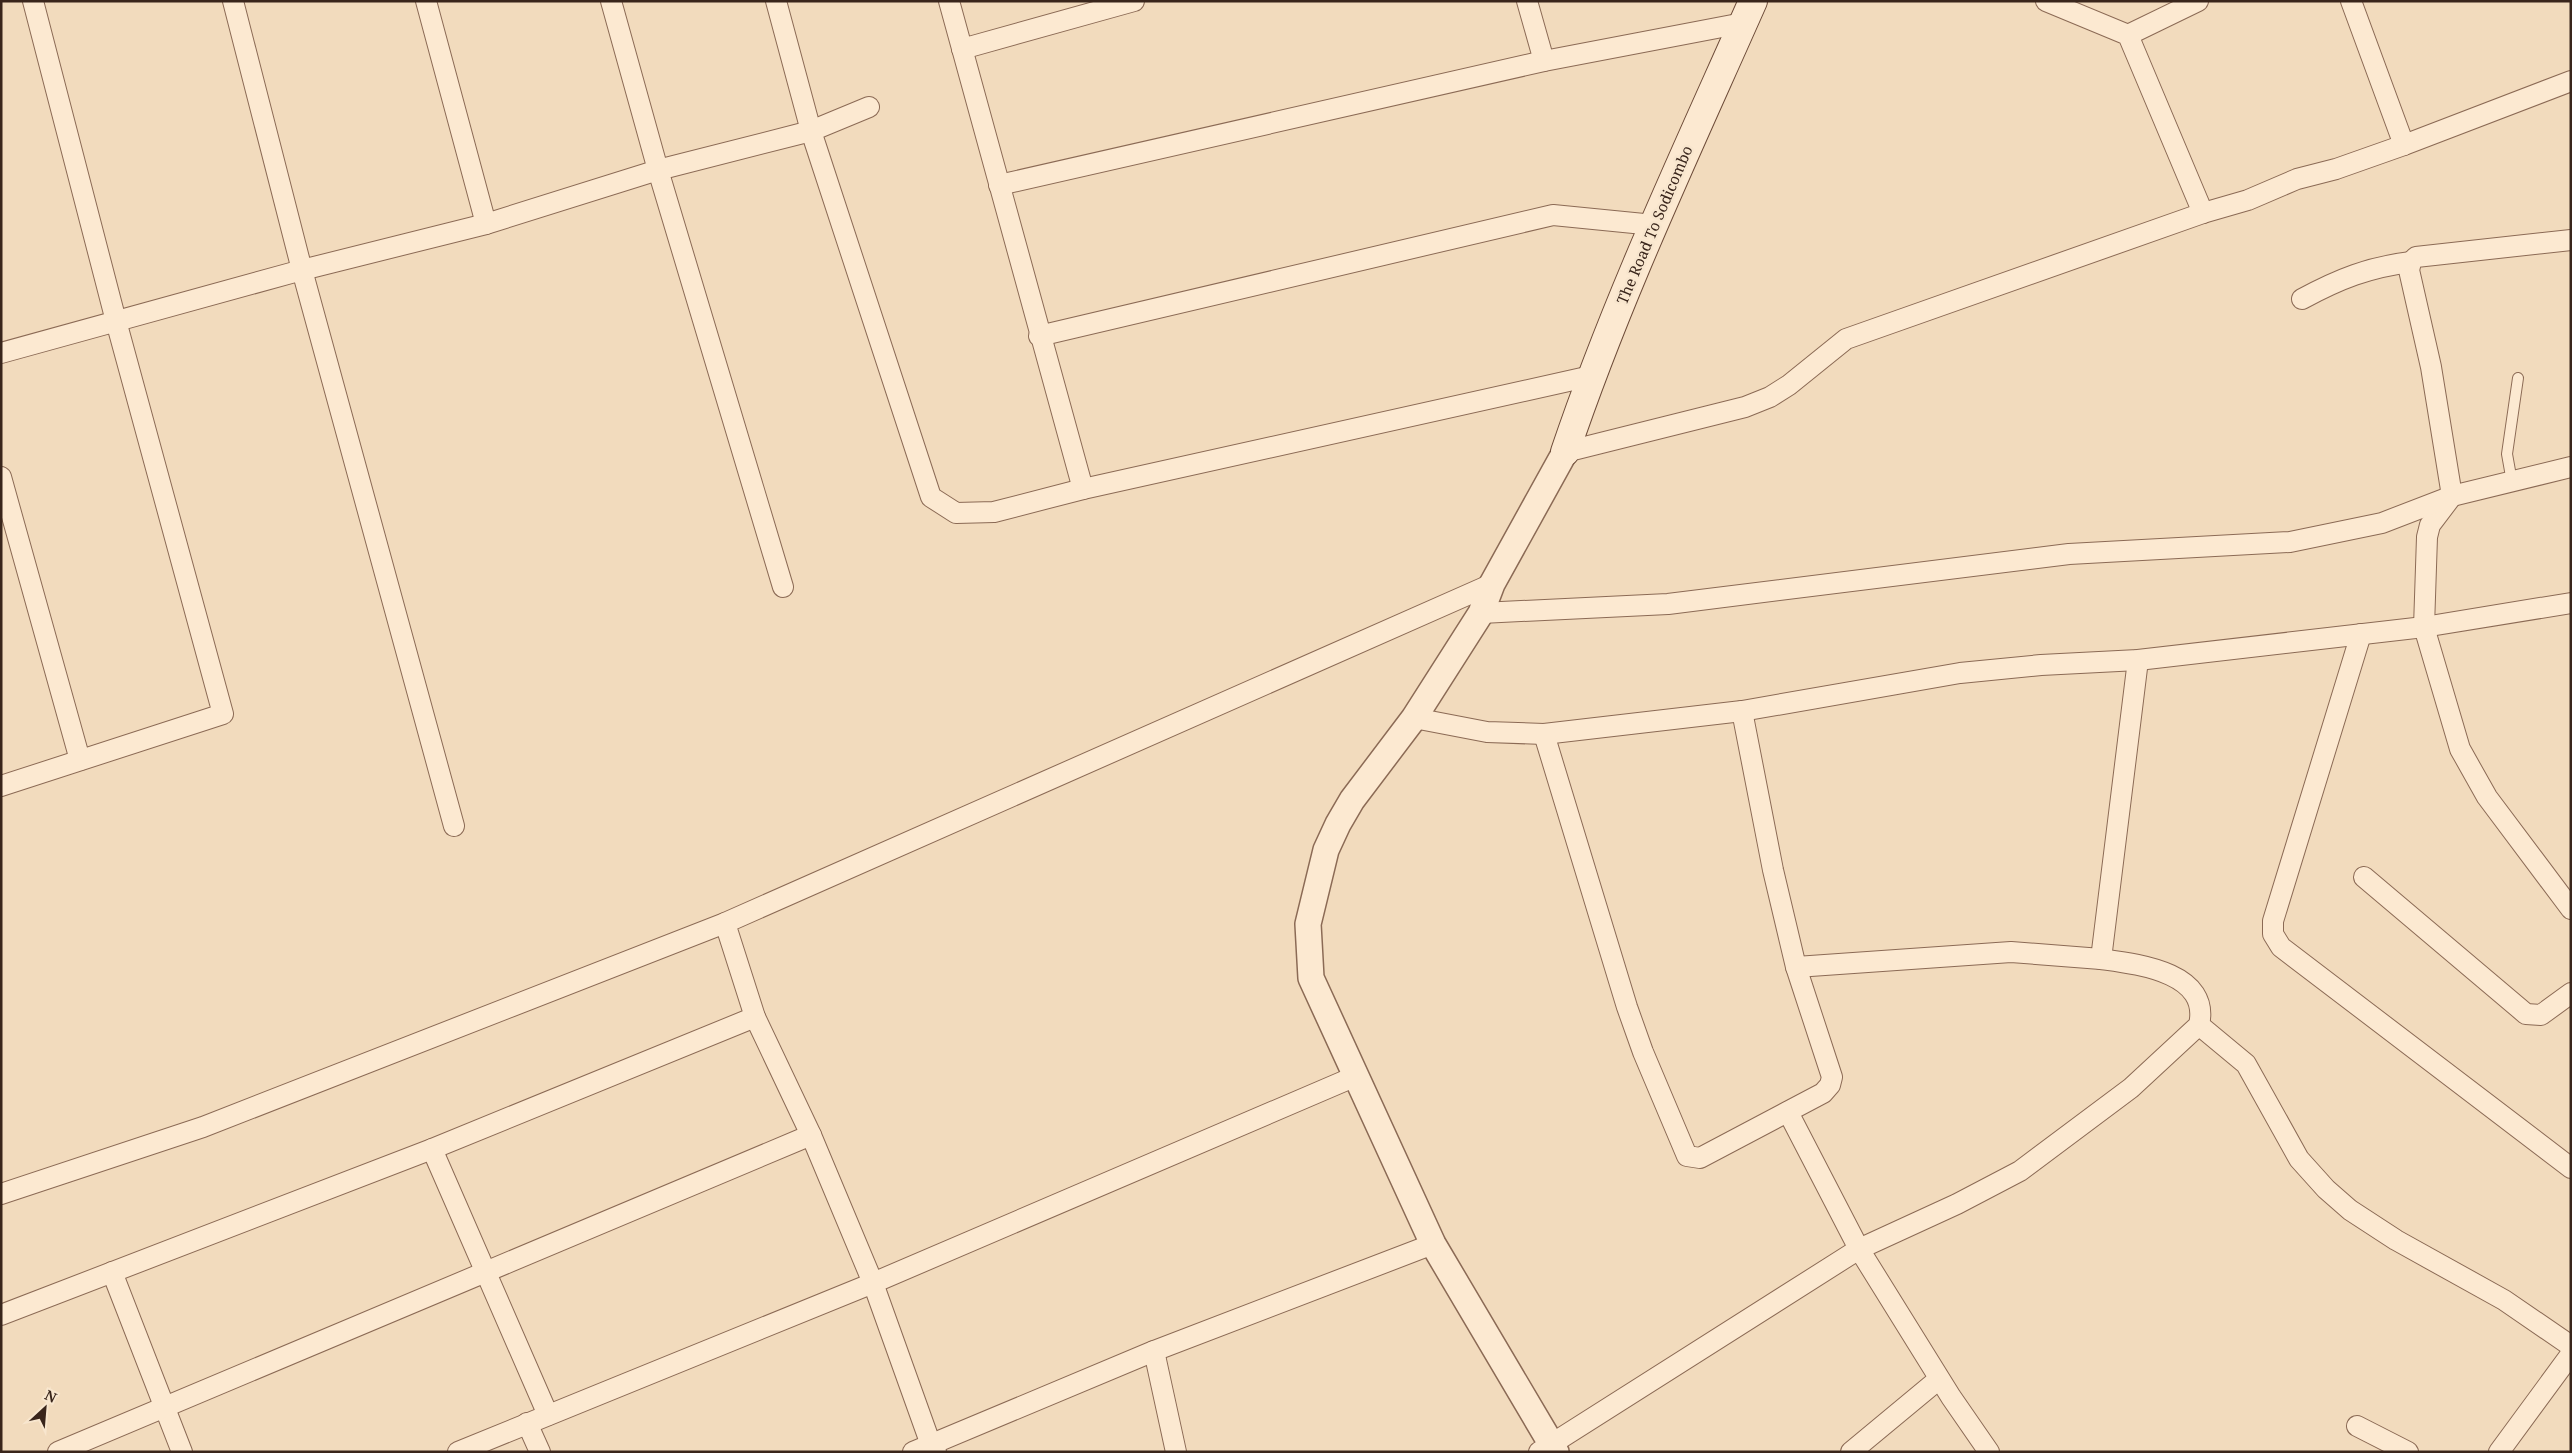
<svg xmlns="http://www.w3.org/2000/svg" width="2572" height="1453" font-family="'Noto Serif',serif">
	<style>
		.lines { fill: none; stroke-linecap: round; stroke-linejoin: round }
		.service-casing { stroke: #8b6a55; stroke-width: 12 }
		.minor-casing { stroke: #8b6a55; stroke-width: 22 }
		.tertiary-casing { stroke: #8b6a55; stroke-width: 28 }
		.secondary-casing { stroke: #6d4b38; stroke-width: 30 }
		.service { stroke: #fce9d1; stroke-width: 10 }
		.minor { stroke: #fce9d1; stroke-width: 20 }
		.tertiary { stroke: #fce9d1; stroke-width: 25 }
		.secondary { stroke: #fce9d1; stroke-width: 28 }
		.labels { text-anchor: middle; stroke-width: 5; stroke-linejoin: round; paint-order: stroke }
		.street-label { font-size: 15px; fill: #39251b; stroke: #f8e6ce }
	</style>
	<rect width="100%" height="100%" fill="#f2dbbd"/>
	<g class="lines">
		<defs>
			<polyline id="service" points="2512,482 2507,454 2518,378"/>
			<g id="minor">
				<polyline points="233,1 302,270 454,826"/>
				<polyline points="426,1 486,224"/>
				<polyline points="611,1 658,170 783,587"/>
				<polyline points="776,1 811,131 931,497 956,513 994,512 1083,489 1591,376"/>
				<polyline points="949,1 1083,489"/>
				<polyline points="1527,1 1544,61"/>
				<polyline points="2046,1 2128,35 2203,213"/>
				<polyline points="2351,1 2404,145"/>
				<polyline points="2128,35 2198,1"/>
				<polyline points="962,49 1134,1"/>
				<polyline points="999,185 1544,61 1743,23"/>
				<polyline points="2571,240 2416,257 2411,262 2409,270 2431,367 2452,496 2430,525 2427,537 2424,627 2460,749 2487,797 2571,909"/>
				<path d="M2302,299C2339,279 2369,267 2411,262"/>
				<polyline points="1039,336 1553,215 1654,225"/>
				<polyline points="1,353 302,270 486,224 658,170 811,131 869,107"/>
				<polyline points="1565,452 1745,407 1770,397 1789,385 1846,339 2203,213 2248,200 2297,179 2336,169 2404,145 2571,81"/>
				<polyline points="1,477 80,760"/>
				<polyline points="1481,613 1668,604 2069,554 2290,542 2382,523 2452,496 2571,467"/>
				<polyline points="2361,634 2273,921 2273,934 2281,947 2571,1168"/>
				<polyline points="1414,718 1487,732 1544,734 1742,711 1960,673 2041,665 2138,660 2424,627 2571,603"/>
				<polyline points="1544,734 1627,1007 1643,1052 1687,1156 1700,1158 1823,1093 1830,1085 1832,1077 1796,967 1773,870 1742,711"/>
				<polyline points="1,786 223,714 116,321 33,1"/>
				<polyline points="2364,877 2526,1014 2541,1015 2571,993"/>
				<polyline points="1796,967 2011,952 2101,959 2138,660"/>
				<polyline points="2199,1025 2246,1064 2299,1159 2326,1189 2350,1210 2396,1240 2504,1300 2571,1346"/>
				<polyline points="1788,1112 1859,1249 1951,1397 1989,1452"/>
				<polyline points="432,1149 548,1415"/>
				<polyline points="1,1194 203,1127 725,923"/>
				<polyline points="112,1272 182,1452"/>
				<polyline points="1,1315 432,1149 755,1017"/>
				<polyline points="1154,1351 1176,1452"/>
				<polyline points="527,1423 540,1452"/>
				<polyline points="2357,1426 2408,1452"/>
				<polyline points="58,1452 811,1135"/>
				<polyline points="458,1452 873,1283 1356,1076"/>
				<polyline points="913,1452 1154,1351 1433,1244"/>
				<polyline points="936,1452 931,1445 873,1283 811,1135 755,1017 725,923 1492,584"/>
				<path d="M1539,1452L1859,1249L1957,1204L2020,1171L2131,1088L2199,1025C2211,972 2137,964 2101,959"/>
				<polyline points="1851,1452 1939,1379"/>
				<polyline points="2499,1452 2571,1354"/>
			</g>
			<polyline id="tertiary" points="1556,1452 1433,1244 1311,978 1308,924 1326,850 1338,824 1352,800 1414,718 1481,613 1492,584 1565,452"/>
			<path id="secondary" d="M1565,452C1617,298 1687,150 1753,1"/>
		</defs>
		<use href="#service" class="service-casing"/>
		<use href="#minor" class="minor-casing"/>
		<use href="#tertiary" class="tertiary-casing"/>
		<use href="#secondary" class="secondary-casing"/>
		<use href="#service" class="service"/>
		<use href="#minor" class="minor"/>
		<use href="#tertiary" class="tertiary"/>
		<use href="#secondary" class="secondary"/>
	</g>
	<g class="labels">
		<g class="street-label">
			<text transform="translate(1655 225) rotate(-67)" y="5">The Road To Sodicombo</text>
		</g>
	</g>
	<rect width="2572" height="1453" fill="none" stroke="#39251b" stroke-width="5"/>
	<g transform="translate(45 1408) rotate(26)" stroke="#f8e6ce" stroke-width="4" paint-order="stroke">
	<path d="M0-4L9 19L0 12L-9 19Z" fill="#39251b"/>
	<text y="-8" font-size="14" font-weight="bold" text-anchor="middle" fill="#39251b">N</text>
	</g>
</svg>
